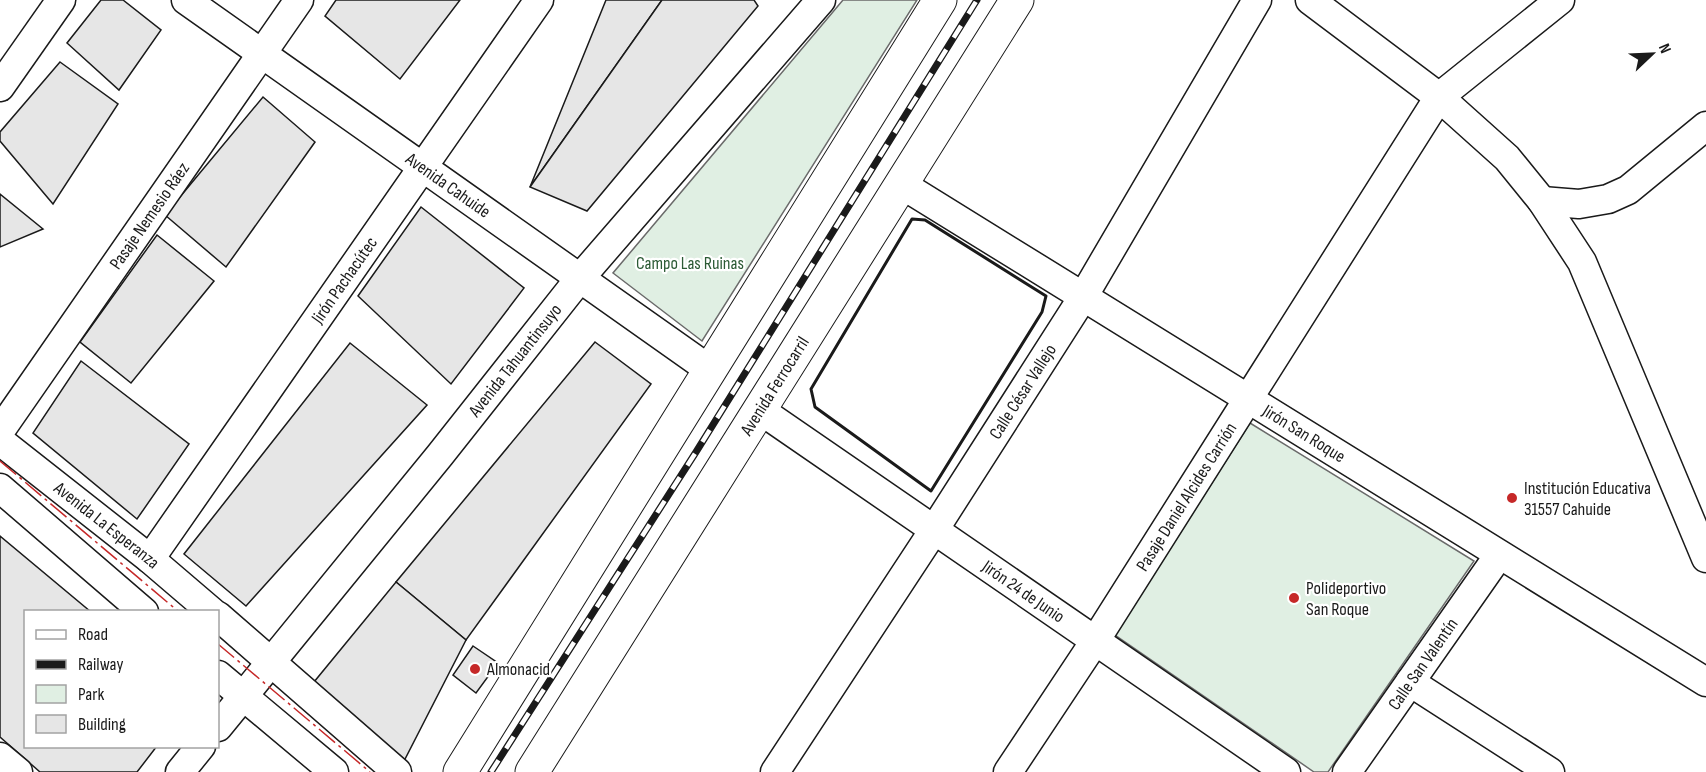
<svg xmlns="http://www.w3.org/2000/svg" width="1706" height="772" font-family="'Sofia Sans Condensed',sans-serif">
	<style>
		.green { fill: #e0efe3; stroke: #6a6a6a; stroke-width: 1.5 }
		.building { fill: #e6e6e6; stroke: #1a1a1a; stroke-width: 1.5 }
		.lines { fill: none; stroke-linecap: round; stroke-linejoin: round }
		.minor-casing { stroke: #1a1a1a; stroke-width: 31 }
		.major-casing { stroke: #1a1a1a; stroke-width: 35 }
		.minor { stroke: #fff; stroke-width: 28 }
		.major { stroke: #fff; stroke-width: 33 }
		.rail-casing { stroke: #1a1a1a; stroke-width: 7 }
		.rail { stroke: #fff; stroke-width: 4.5; stroke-dasharray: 14; stroke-linecap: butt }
		.wall { stroke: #1a1a1a; stroke-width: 3 }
		.power { stroke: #c62828; stroke-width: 1.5; stroke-dasharray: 21 4.5 3 4.5; stroke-linecap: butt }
		.poi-dot { fill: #c62828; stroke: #fff; stroke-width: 2 }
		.labels { text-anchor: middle; stroke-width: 4.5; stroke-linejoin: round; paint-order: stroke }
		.street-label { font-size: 18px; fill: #1a1a1a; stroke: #fff }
		.park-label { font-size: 18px; fill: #2b5a34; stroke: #fff }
		.poi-label { font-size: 18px; fill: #1a1a1a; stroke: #fff; text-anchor: start }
	</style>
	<rect width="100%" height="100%" fill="#fff"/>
	<g class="green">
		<polygon points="843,0 917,0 702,341 613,273"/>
		<polygon points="1250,423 1474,561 1328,772 1314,772 1115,635"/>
	</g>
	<g class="building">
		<polygon points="101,0 123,0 161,30 119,90 67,43"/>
		<polygon points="336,0 460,0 400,79 325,16"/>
		<polygon points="606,0 662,0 530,187"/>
		<polygon points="662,0 754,0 758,6 587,211 530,187"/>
		<polygon points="60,62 118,104 53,204 0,141 0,132"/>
		<polygon points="263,97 315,142 226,267 165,215"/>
		<polygon points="0,194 43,229 0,247"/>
		<polygon points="421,207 524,288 451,384 358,296"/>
		<polygon points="157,235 214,281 131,383 80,342"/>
		<polygon points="595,342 651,384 466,640 396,582"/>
		<polygon points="350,343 427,405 246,606 184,554"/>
		<polygon points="81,361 189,444 137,519 33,433"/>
		<polygon points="0,536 91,612 26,612 26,746 157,746 137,772 40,772 0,737"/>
		<polygon points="396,582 466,640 404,761 314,682"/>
		<polygon points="473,646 498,663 476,693 453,675"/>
	</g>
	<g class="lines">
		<defs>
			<g id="minor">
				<path id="s1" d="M186,0L710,370"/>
				<polyline points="1310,0 1439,97 1507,158 1542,201 1582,262 1706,558"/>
				<polyline points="0,87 61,0"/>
				<path id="s2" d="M901,184L1706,682"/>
				<polyline points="1542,201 1579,204 1608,199 1628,190 1706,126"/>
				<path id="s3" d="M760,410L1286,772"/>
				<path id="s4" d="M0,431L299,0"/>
				<path id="s5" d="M0,441L150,559L212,612"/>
				<polyline points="0,488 144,612"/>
				<path id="s6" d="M150,559L539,0"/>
				<polyline points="218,616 397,772"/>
				<polyline points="218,675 334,772"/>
				<polyline points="1410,682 1550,772"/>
				<path id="s7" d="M218,727L440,455L580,278L821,0"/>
				<polyline points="0,757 18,772"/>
				<polyline points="180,772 201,746"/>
				<path id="s8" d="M775,772L934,530L1083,297L1257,0"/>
				<path id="s9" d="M1008,772L1095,641L1439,97L1560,0"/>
				<path id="s10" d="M1347,772L1499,555"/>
			</g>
			<g id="major">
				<polyline points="460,772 940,0"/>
				<path id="s11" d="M532,772L1017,0"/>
			</g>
		</defs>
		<use href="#minor" class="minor-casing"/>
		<use href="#major" class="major-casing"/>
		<use href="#minor" class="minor"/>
		<use href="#major" class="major"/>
		<defs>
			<polyline id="rail" points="491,772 696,452 977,0"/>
		</defs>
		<use href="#rail" class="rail-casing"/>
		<use href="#rail" class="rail"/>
		<polygon class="wall" points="912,219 925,220 1046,296 1042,312 931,491 815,407 811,389"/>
		<g class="power">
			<polyline points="0,461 179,612"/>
			<polyline points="218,644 370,772"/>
		</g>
	</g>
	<g class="poi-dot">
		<circle cx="1512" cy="498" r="6"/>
		<circle cx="1294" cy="598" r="6"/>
		<circle cx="475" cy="669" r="6"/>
	</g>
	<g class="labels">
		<g class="street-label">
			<text dy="6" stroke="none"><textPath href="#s1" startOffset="321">Avenida Cahuide</textPath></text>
			<text dy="6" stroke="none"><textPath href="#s4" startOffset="262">Pasaje Nemesio Ráez</textPath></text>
			<text dy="6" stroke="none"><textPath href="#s6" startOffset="340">Jirón Pachacútec</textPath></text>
			<text dy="6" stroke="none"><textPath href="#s7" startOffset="472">Avenida Tahuantinsuyo</textPath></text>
			<text dy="6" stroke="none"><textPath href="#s11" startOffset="456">Avenida Ferrocarril</textPath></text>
			<text dy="6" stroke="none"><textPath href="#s8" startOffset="454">Calle César Vallejo</textPath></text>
			<text dy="6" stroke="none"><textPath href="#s2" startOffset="474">Jirón San Roque</textPath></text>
			<text dy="6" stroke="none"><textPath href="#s9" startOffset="328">Pasaje Daniel Alcides Carrión</textPath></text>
			<text dy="6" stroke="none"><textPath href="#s5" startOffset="136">Avenida La Esperanza</textPath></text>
			<text dy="6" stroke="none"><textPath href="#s3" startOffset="320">Jirón 24 de Junio</textPath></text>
			<text dy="6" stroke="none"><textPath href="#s10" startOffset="132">Calle San Valentín</textPath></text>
		</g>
		<g class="park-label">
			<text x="690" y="269">Campo Las Ruinas</text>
		</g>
		<g class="poi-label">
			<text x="1524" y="494">Institución Educativa<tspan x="1524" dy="21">31557 Cahuide</tspan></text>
			<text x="1306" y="594">Polideportivo<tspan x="1306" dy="21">San Roque</tspan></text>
			<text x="487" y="675">Almonacid</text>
		</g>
	</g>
	<rect x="24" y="610" width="195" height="138" fill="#ffffff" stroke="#a3a3a3" stroke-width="1.5"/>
	<rect x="36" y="630" width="30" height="9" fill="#ffffff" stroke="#a3a3a3" stroke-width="1.5"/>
	<text x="78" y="640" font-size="18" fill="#1a1a1a">Road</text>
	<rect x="36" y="660" width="30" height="9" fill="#1a1a1a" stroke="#a3a3a3" stroke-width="1.5"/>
	<text x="78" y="670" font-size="18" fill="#1a1a1a">Railway</text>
	<rect x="36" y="685" width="30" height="18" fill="#e0efe3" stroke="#a3a3a3" stroke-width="1.5"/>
	<text x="78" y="700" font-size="18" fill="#1a1a1a">Park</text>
	<rect x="36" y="715" width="30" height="18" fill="#e6e6e6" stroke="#a3a3a3" stroke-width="1.5"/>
	<text x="78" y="730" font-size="18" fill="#1a1a1a">Building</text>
	<g transform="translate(1652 54) rotate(67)" stroke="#ffffff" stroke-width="4.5" paint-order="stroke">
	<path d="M0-4.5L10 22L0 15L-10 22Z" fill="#1a1a1a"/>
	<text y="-9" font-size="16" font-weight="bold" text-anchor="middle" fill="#1a1a1a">N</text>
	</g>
</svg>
